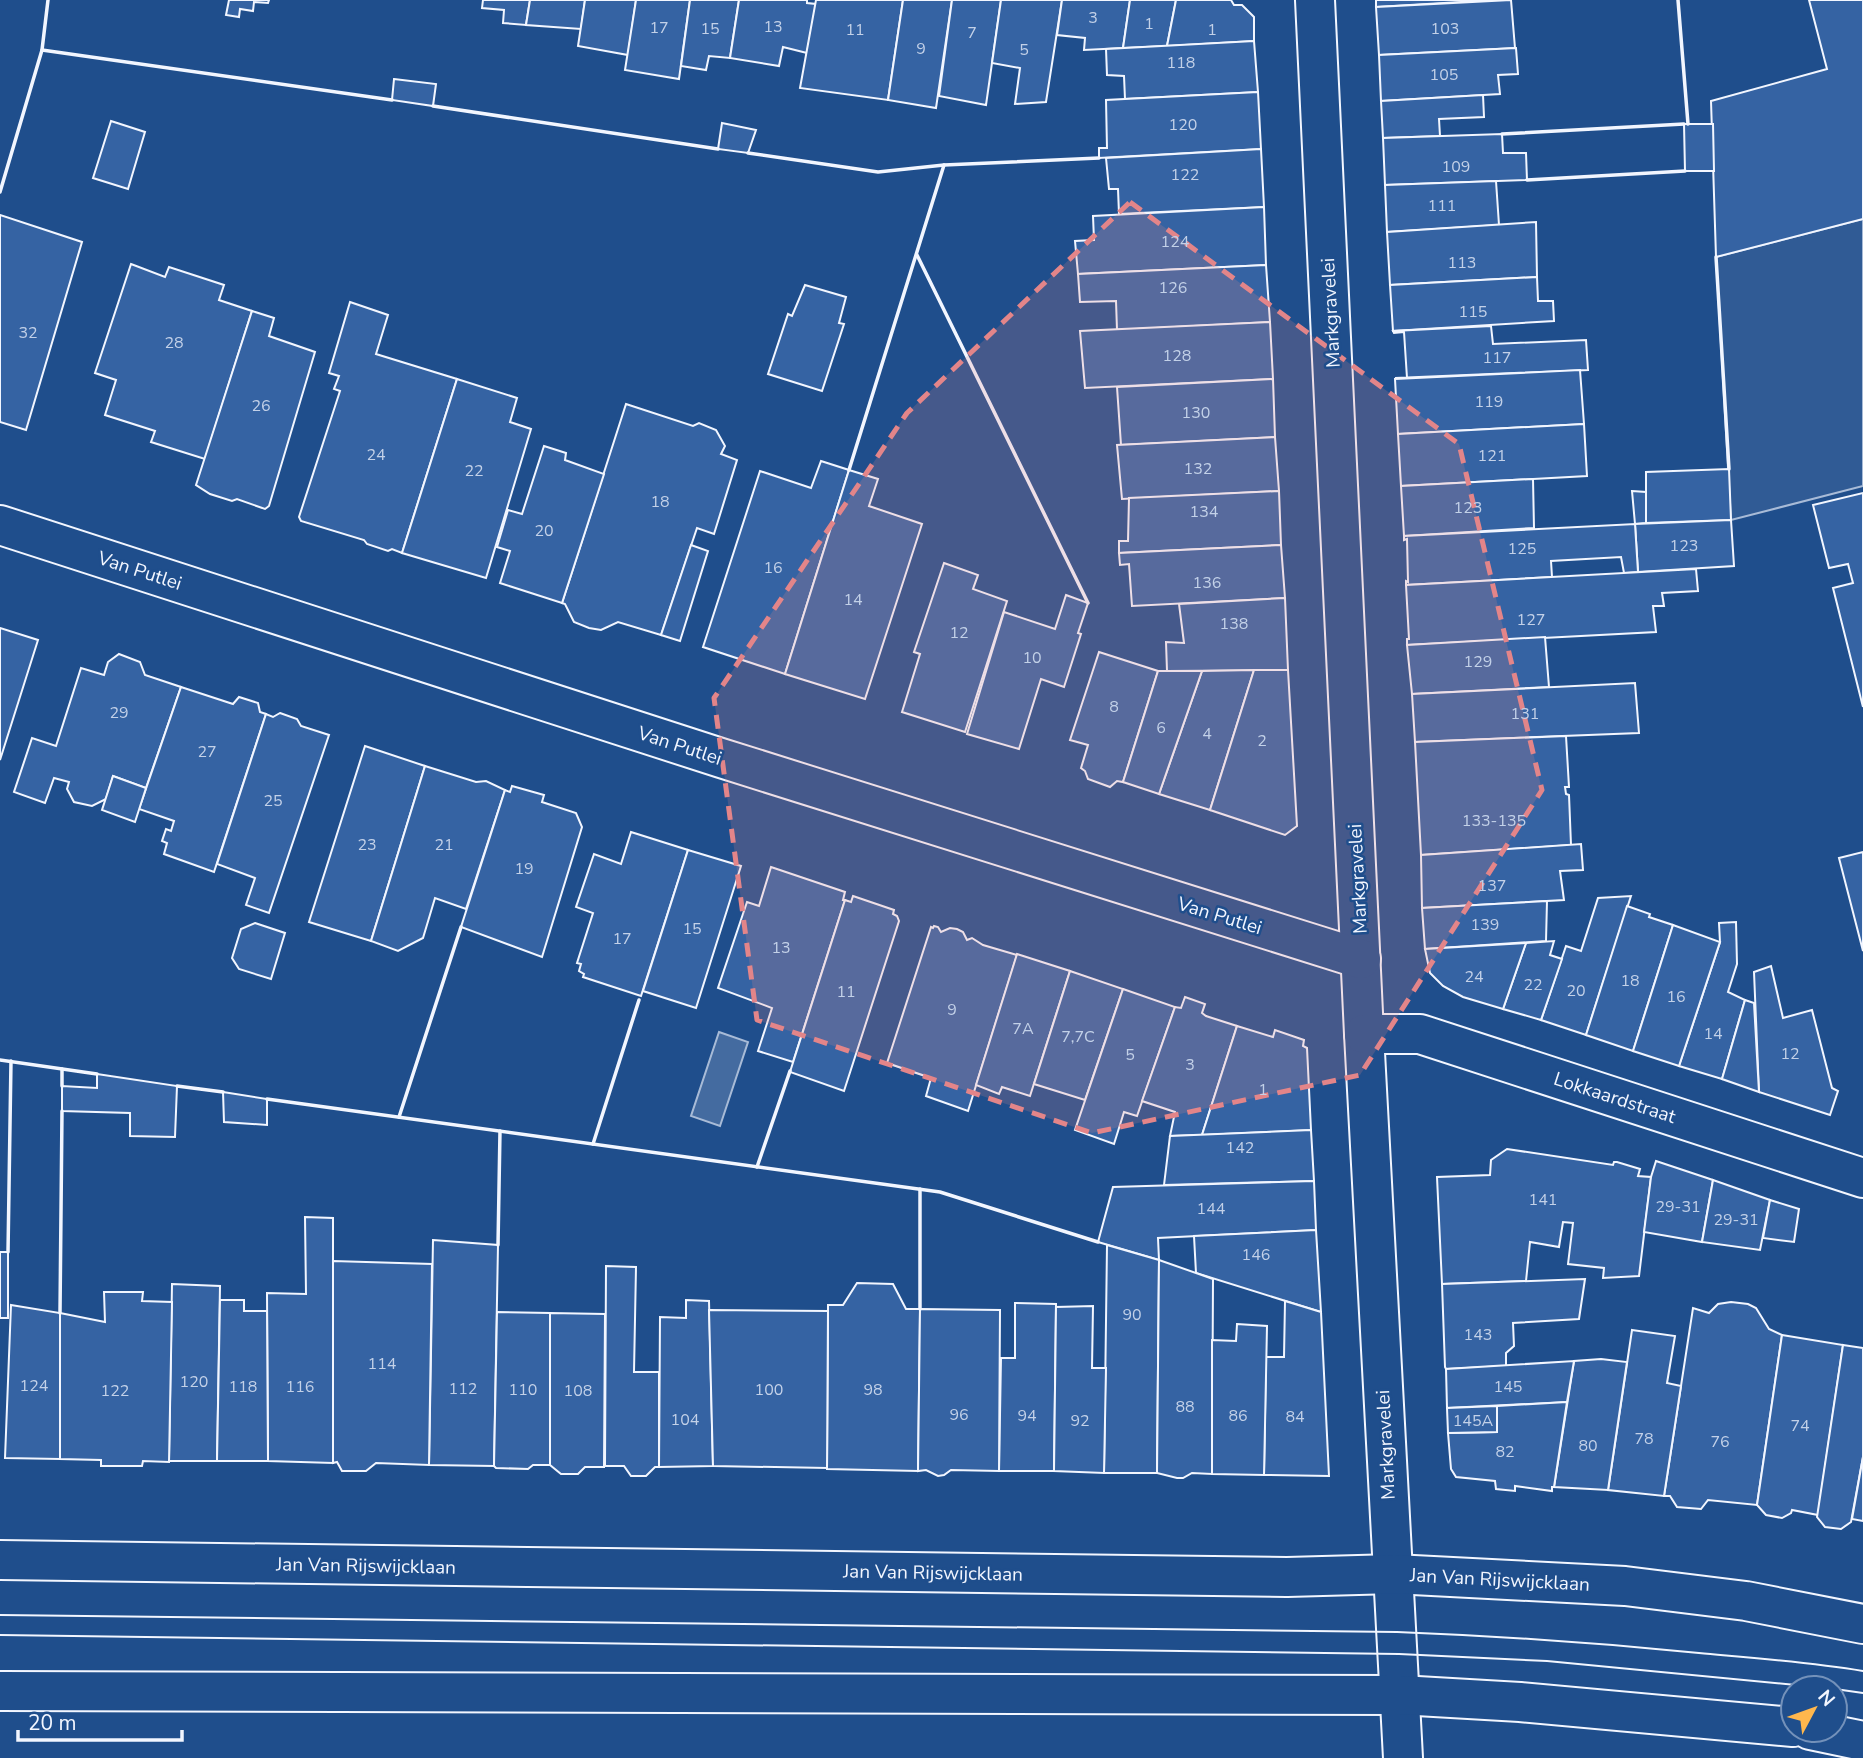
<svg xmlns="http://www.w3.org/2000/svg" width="1863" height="1758" font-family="'Nunito Sans',sans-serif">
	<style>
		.built { fill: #305b95; stroke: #a8bbd7; stroke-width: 2 }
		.water { fill: #446ba0; stroke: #a8bbd7; stroke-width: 2 }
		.building { fill: #3563a3; stroke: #f2f6ff; stroke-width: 2 }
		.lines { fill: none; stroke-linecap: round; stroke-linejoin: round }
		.minor-casing { stroke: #f2f6ff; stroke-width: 42 }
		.major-casing { stroke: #f2f6ff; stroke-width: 42 }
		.minor { stroke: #1f4e8c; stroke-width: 38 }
		.major { stroke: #1f4e8c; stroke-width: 38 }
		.tram { stroke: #f2f6ff; stroke-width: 2 }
		.wall { stroke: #f2f6ff; stroke-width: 3.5 }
		.marked { fill: #e38589; fill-opacity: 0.2; stroke: #e38589; stroke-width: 5; stroke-dasharray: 14 9; stroke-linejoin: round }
		.labels { text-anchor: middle; stroke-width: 5; stroke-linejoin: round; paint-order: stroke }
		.number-label { font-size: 16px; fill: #c3d1e8 }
		.street-label { font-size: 19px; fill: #f2f6ff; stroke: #1f4e8c }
	</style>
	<rect width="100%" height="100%" fill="#1f4e8c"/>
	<polygon class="built" points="1863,219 1863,486 1731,520 1716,257"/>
	<polygon class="water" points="719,1032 748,1042 720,1126 691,1116"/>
	<g class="building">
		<polygon points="229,0 269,0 268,3 254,2 253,11 240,9 239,17 226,15"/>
		<polygon points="483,0 530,0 526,25 503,23 504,10 482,8"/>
		<polygon points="530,0 585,0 581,29 526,25"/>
		<polygon points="585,0 636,0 628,55 578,46"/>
		<polygon points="636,0 690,0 679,79 625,70"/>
		<polygon points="690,0 739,0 730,58 709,56 706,70 681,66"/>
		<polygon points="739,0 807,0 807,3 816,4 807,53 783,47 779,66 730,58"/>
		<polygon points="816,0 903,0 888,100 800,88"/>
		<polygon points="903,0 952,0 936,108 888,100"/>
		<polygon points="952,0 1001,0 986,105 939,96"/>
		<polygon points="1001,0 1062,0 1046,102 1015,104 1020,68 992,63"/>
		<polygon points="1062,0 1130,0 1123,48 1084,50 1085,38 1057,35"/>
		<polygon points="1130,0 1176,0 1167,46 1123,48"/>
		<polygon points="1176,0 1231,0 1234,5 1242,5 1254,17 1254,41 1167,46"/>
		<polygon points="1376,0 1495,0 1376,7"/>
		<polygon points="1511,0 1515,48 1379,55 1376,7"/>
		<polygon points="1809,0 1863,0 1863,219 1716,257 1711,101 1827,69"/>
		<polygon points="1254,41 1258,92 1125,99 1124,76 1107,75 1106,49"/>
		<polygon points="1516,48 1518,74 1498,75 1500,94 1381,101 1379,55"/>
		<polygon points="394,79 436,84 433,106 392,100"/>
		<polygon points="1258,92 1261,149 1099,158 1099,148 1107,148 1106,100"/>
		<polygon points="1483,95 1484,117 1439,119 1440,136 1383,138 1381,101"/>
		<polygon points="111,121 145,132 128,189 93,178"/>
		<polygon points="722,123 756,130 748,153 718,149"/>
		<polygon points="1684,124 1713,124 1714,171 1685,171"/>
		<polygon points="1502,134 1503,153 1526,153 1527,180 1385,185 1383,138"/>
		<polygon points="1261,149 1264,207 1119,214 1118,189 1109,189 1106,158"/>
		<polygon points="1496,181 1499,225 1387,232 1385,185"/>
		<polygon points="1264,207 1266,265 1078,274 1075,241 1094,240 1093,216"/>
		<polygon points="0,215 82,242 26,430 0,422"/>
		<polygon points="1536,222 1537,277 1390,285 1387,232"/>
		<polygon points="131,264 165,277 169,267 224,285 219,300 252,311 205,459 151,442 155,431 105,415 116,380 95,373"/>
		<polygon points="1266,265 1270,322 1117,330 1116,301 1080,302 1078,274"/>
		<polygon points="1537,277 1538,301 1553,301 1554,321 1393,331 1390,285"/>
		<polygon points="805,285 846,297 839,323 844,324 822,391 768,374 788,314 792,316"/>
		<polygon points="350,302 388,315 376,354 457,379 402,553 392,549 388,551 367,544 364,540 301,521 299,517 340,391 334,389 339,376 329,373"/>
		<polygon points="252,311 274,318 269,336 315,352 269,506 265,509 237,499 232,501 210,494 196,485"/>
		<polygon points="1270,322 1273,379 1085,388 1080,331"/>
		<polygon points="1491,326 1493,344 1586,340 1588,370 1395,378 1407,378 1404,332 1394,333 1393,331"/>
		<polygon points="1580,370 1584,424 1398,434 1395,379"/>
		<polygon points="457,379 517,398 510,422 531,429 486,578 402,553"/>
		<polygon points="1273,379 1275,437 1121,445 1117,387"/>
		<polygon points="626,404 693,426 699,423 716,430 725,446 721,454 737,460 714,534 697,528 661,635 618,622 601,630 589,628 574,622 565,604 562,603"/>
		<polygon points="1584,424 1587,476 1401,486 1398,434"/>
		<polygon points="1275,437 1279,491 1122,499 1117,445"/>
		<polygon points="544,446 566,453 565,460 604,474 562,603 500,583 510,551 497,547 508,510 522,514"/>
		<polygon points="821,461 849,470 785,674 703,647 760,471 811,488"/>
		<polygon points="1729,469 1731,520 1646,523 1646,472"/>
		<polygon points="849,470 878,479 869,506 922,524 865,699 785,674"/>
		<polygon points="1533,479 1534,528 1404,536 1401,486"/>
		<polygon points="1279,491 1281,545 1119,553 1119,541 1128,541 1129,498"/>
		<polygon points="1632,491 1646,492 1646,523 1635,524"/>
		<polygon points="1863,493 1863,707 1833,588 1853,583 1848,564 1829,568 1813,505"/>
		<polygon points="1731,520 1734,566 1638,572 1635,524"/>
		<polygon points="1635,524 1638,572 1624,573 1621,557 1551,561 1552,577 1406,585 1406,581 1408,582 1407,539 1404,540 1404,536"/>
		<polygon points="691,545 708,551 680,641 661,635"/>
		<polygon points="1281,545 1285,598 1132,606 1129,564 1120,565 1119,553"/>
		<polygon points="944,563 978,575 973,589 1007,601 965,732 902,712 920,654 914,652"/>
		<polygon points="1696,569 1698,591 1662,593 1664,606 1653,606 1656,632 1407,645 1407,639 1409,639 1406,585"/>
		<polygon points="1066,595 1088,603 1078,633 1081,634 1064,687 1041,679 1019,749 967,734 1004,612 1055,629"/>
		<polygon points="1285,598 1288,670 1167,671 1166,642 1184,643 1179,604"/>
		<polygon points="0,628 38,640 0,760"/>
		<polygon points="1545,637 1549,687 1412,694 1407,645"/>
		<polygon points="1099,652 1158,671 1123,782 1117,781 1110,787 1088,779 1085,771 1081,768 1088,745 1070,740"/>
		<polygon points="119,654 140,662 145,675 181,687 146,788 113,776 106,799 92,806 74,802 67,789 69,782 54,778 45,803 14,792 32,738 56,746 81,668 104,675 108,662"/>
		<polygon points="1254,670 1210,810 1159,794 1202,671"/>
		<polygon points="1254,670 1288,670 1297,826 1285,835 1210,810"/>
		<polygon points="1158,671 1202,671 1159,794 1123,782"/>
		<polygon points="1635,683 1639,733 1415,742 1412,694"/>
		<polygon points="181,687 233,704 239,697 258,703 260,712 266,714 214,872 164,854 167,843 162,841 166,829 171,831 174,821 139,809"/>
		<polygon points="280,713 297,719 301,726 329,735 269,913 246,905 255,878 217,864 266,714 273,717"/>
		<polygon points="1566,736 1569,787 1565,787 1566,794 1569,795 1571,845 1421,855 1415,742"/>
		<polygon points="365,746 425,766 371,941 309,922"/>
		<polygon points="425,766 476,782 486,781 505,790 466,909 435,898 423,938 398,951 371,941"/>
		<polygon points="113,776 146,788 135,822 102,810"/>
		<polygon points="512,786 544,795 542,802 576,813 582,827 542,957 461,927 505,790 510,792"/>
		<polygon points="631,832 688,850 641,996 583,977 584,974 579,971 581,964 577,963 593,913 576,907 594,854 621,864"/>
		<polygon points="1581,844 1583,870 1560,871 1564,900 1422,908 1421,855"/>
		<polygon points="688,850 741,866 696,1008 643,991"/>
		<polygon points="1863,852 1863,951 1839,858"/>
		<polygon points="771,867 845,892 843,900 845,900 793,1062 758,1051 772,1008 718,988 747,902 759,906"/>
		<polygon points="853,896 894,910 893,914 897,916 899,921 844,1091 790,1072 845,900 851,902"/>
		<polygon points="1631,896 1586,1035 1541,1020 1566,946 1581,951 1598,898"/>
		<polygon points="1547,901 1546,941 1425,949 1422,908"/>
		<polygon points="1627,906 1650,914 1649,917 1673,925 1633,1051 1586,1035"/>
		<polygon points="1736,922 1737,964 1728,992 1745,1000 1722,1079 1679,1066 1720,942 1719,923"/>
		<polygon points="255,923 285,933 271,979 239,969 232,958 241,929"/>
		<polygon points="1673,925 1720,942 1679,1066 1633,1051"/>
		<polygon points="934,926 938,927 941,932 950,928 957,929 963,932 967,940 972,938 983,945 1017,955 968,1111 926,1096 931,1078 887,1063 931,927 933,928"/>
		<polygon points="1554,941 1550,955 1562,959 1541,1020 1503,1009 1526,943"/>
		<polygon points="1526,943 1503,1009 1463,997 1443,986 1430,973 1425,949"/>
		<polygon points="1017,954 1070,971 1030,1096 1002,1087 999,1094 976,1085"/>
		<polygon points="1771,966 1783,1018 1812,1010 1832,1088 1838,1091 1830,1115 1759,1092 1754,972"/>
		<polygon points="1070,971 1123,989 1085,1100 1034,1084"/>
		<polygon points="1123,989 1175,1007 1137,1116 1124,1112 1114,1144 1075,1130"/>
		<polygon points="1185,997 1205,1004 1202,1013 1206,1016 1237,1026 1202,1135 1170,1136 1175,1112 1142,1101 1175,1007 1181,1008"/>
		<polygon points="1745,1000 1754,1003 1759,1092 1722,1079"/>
		<polygon points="1237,1026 1273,1037 1275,1030 1304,1040 1303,1046 1307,1048 1311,1130 1202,1135"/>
		<polygon points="97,1074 177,1086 175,1137 130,1136 130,1113 62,1111 62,1086 97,1088"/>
		<polygon points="223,1092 267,1099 267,1125 224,1122"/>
		<polygon points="1311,1130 1314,1181 1164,1185 1170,1136"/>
		<polygon points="1507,1149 1613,1165 1614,1162 1617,1162 1640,1169 1638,1176 1651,1177 1639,1276 1603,1278 1604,1268 1568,1264 1573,1223 1563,1222 1559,1247 1530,1242 1526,1281 1442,1284 1437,1177 1490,1175 1491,1160"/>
		<polygon points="1656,1161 1713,1180 1702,1242 1644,1232 1651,1177"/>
		<polygon points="1713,1180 1770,1200 1760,1250 1702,1242"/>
		<polygon points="1314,1181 1316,1230 1158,1238 1159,1260 1098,1242 1113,1187"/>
		<polygon points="1770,1200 1799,1209 1794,1242 1763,1238"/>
		<polygon points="305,1217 333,1218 333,1463 268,1461 267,1293 306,1294"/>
		<polygon points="1316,1230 1321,1312 1196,1273 1194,1236"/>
		<polygon points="433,1240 498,1245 494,1466 429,1465"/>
		<polygon points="1107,1245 1159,1260 1157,1473 1104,1473"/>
		<rect x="0" y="1252" width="8" height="66"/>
		<polygon points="1159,1260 1213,1279 1212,1474 1192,1473 1183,1478 1177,1478 1157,1473"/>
		<polygon points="333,1261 432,1264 429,1465 376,1463 366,1471 342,1471 337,1462 333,1463"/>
		<polygon points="606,1266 636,1267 634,1372 659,1372 659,1467 655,1467 646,1476 631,1476 624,1466 605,1466"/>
		<polygon points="1585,1279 1579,1319 1513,1323 1514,1346 1506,1353 1506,1366 1446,1369 1445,1367 1442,1284"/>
		<polygon points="857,1283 893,1284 906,1309 920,1309 918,1471 827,1469 828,1305 843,1305"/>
		<polygon points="172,1284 220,1286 217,1461 169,1461"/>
		<polygon points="104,1292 143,1292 142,1301 172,1302 169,1462 143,1461 142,1466 101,1466 101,1460 60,1459 60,1313 105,1322"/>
		<polygon points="220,1300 244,1300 244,1311 267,1311 268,1461 217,1461"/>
		<polygon points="686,1300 709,1301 713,1466 659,1467 660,1317 686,1318"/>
		<polygon points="1285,1301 1321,1312 1329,1476 1264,1475 1266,1357 1284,1357"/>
		<polygon points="1731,1302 1748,1304 1756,1308 1769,1329 1782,1335 1757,1505 1708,1500 1701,1509 1677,1507 1670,1496 1664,1496 1693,1308 1709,1313 1718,1304"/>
		<polygon points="1015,1303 1056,1304 1054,1471 999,1471 1001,1358 1015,1358"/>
		<polygon points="11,1305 60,1313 60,1459 5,1458"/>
		<polygon points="1093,1306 1092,1368 1106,1368 1104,1473 1054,1471 1056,1307"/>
		<polygon points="920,1309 1000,1310 999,1471 951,1470 944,1475 938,1476 926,1470 918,1471"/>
		<polygon points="709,1310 828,1311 827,1468 713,1466"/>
		<polygon points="497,1312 550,1313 550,1465 533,1465 528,1469 496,1468 494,1466"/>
		<polygon points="550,1313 605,1314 604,1467 585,1467 578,1474 561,1474 550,1465"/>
		<polygon points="1237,1324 1267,1326 1264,1475 1212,1474 1212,1340 1236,1341"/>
		<polygon points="1632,1330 1675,1336 1667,1383 1681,1386 1664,1496 1608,1490"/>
		<polygon points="1782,1335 1843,1345 1818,1515 1792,1510 1791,1513 1782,1518 1766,1515 1757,1505"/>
		<polygon points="1843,1345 1863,1348 1863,1457 1851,1522 1841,1529 1825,1527 1817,1517"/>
		<polygon points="1601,1359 1627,1362 1608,1490 1554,1487 1574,1361"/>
		<polygon points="1574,1361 1567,1402 1447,1408 1446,1369"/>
		<polygon points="1567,1402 1554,1487 1552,1487 1552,1491 1515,1486 1515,1491 1496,1489 1495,1481 1456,1477 1451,1469 1448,1433 1497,1432 1497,1406"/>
		<polygon points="1497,1406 1497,1432 1448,1433 1447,1408"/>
		<polygon points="1863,1457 1863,1521 1852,1519"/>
	</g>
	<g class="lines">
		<defs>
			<g id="minor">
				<polyline points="1315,0 1364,1034 1403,1758"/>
				<polyline points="0,525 721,758 1361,959"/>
				<polyline points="1364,1034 1420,1034 1863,1178"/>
			</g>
			<g id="major">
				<polyline points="0,1560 1287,1577 1394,1574 1625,1586 1746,1601 1863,1624"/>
				<polyline points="0,1691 1400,1695 1520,1702 1793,1727"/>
				<polyline points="1810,1730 1863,1741"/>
			</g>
		</defs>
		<use href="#minor" class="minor-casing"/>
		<use href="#major" class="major-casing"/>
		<use href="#minor" class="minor"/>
		<use href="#major" class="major"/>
		<g class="tram">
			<path d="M0,1615L1397,1632C1498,1636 1599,1643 1699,1653C1754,1658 1809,1662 1863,1671"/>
			<polyline points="0,1635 1399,1654 1547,1661 1827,1688"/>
			<polyline points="1835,1689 1863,1693"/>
		</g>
		<g class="wall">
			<polyline points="1678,0 1688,124"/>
			<polyline points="42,50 392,100"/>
			<polyline points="433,106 718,149"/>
			<polyline points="1502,134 1684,124"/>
			<polyline points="748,153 878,172 944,165 1099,158"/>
			<polyline points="1527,180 1685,171"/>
			<polyline points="0,192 42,50 48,0"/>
			<polyline points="917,255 1088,603"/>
			<polyline points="1716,257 1729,469"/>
			<polyline points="849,470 944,165"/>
			<polyline points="0,1060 97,1074"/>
			<polyline points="62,1069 62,1086"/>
			<polyline points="177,1086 223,1092"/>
			<polyline points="267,1099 940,1192 1098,1242"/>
			<polyline points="399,1117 461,927"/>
			<polyline points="593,1144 639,1000"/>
			<polyline points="757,1167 790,1071"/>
			<polyline points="920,1189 920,1309"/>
			<polyline points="498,1245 500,1131"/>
			<polyline points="8,1252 11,1061"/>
			<polyline points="60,1313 62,1111"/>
		</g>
	</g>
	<path class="marked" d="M1130,202L1459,444L1542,790L1360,1075L1092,1133L757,1020L714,698L907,413Z"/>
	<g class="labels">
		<g class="number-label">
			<text x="1093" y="23">3</text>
			<text x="1149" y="29">1</text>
			<text x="773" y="32">13</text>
			<text x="659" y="33">17</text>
			<text x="710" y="34">15</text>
			<text x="1445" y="34">103</text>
			<text x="855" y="35">11</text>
			<text x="1212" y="35">1</text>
			<text x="972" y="38">7</text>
			<text x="921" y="54">9</text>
			<text x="1024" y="55">5</text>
			<text x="1181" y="68">118</text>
			<text x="1444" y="80">105</text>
			<text x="1183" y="130">120</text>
			<text x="1456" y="172">109</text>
			<text x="1185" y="180">122</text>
			<text x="1442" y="211">111</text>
			<text x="1175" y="247">124</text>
			<text x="1462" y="268">113</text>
			<text x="1173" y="293">126</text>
			<text x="1473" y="317">115</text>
			<text x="28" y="338">32</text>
			<text x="174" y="348">28</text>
			<text x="1177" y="361">128</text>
			<text x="1497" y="363">117</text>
			<text x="1489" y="407">119</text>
			<text x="261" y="411">26</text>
			<text x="1196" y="418">130</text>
			<text x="376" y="460">24</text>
			<text x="1492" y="461">121</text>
			<text x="1198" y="474">132</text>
			<text x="474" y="476">22</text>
			<text x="660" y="507">18</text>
			<text x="1468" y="513">123</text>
			<text x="1204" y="517">134</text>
			<text x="544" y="536">20</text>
			<text x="1684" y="551">123</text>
			<text x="1522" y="554">125</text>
			<text x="773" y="573">16</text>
			<text x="1207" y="588">136</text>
			<text x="853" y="605">14</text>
			<text x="1531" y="625">127</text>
			<text x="1234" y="629">138</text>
			<text x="959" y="638">12</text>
			<text x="1032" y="663">10</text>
			<text x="1478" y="667">129</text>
			<text x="1114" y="712">8</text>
			<text x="119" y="718">29</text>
			<text x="1525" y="719">131</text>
			<text x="1161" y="733">6</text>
			<text x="1207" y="739">4</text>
			<text x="1262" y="746">2</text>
			<text x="207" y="757">27</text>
			<text x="273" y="806">25</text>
			<text x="1494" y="826">133-135</text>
			<text x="367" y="850">23</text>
			<text x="444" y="850">21</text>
			<text x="524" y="874">19</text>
			<text x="1492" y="891">137</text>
			<text x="1485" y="930">139</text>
			<text x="692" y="934">15</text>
			<text x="622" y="944">17</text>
			<text x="781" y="953">13</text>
			<text x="1474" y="982">24</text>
			<text x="1630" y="986">18</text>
			<text x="1533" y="990">22</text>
			<text x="1576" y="996">20</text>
			<text x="846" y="997">11</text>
			<text x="1676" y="1002">16</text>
			<text x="952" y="1015">9</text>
			<text x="1023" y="1034">7A</text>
			<text x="1713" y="1039">14</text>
			<text x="1078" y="1042">7,7C</text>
			<text x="1790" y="1059">12</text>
			<text x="1130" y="1060">5</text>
			<text x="1190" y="1070">3</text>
			<text x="1263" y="1095">1</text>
			<text x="1240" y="1153">142</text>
			<text x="1543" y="1205">141</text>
			<text x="1678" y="1212">29-31</text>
			<text x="1211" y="1214">144</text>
			<text x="1736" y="1225">29-31</text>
			<text x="1256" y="1260">146</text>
			<text x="1132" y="1320">90</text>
			<text x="1478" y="1340">143</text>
			<text x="382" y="1369">114</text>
			<text x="194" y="1387">120</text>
			<text x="34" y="1391">124</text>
			<text x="243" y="1392">118</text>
			<text x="300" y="1392">116</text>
			<text x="1508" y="1392">145</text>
			<text x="463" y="1394">112</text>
			<text x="523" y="1395">110</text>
			<text x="769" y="1395">100</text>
			<text x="873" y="1395">98</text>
			<text x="115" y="1396">122</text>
			<text x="578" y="1396">108</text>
			<text x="1185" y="1412">88</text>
			<text x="959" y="1420">96</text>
			<text x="1027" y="1421">94</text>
			<text x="1238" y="1421">86</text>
			<text x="1295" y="1422">84</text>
			<text x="685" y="1425">104</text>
			<text x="1080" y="1426">92</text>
			<text x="1473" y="1426">145A</text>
			<text x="1800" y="1431">74</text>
			<text x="1644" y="1444">78</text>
			<text x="1720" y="1447">76</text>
			<text x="1588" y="1451">80</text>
			<text x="1505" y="1457">82</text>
		</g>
		<g class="street-label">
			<text transform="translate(1330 313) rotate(-93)" y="7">Markgravelei</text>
			<text transform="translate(140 570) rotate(18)" y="7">Van Putlei</text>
			<text transform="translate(680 745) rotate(18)" y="7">Van Putlei</text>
			<text transform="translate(1357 879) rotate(-93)" y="7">Markgravelei</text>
			<text transform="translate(1220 915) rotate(17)" y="7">Van Putlei</text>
			<text transform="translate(1615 1097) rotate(18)" y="7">Lokkaardstraat</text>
			<text transform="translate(1385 1445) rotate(-93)" y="7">Markgravelei</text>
			<text transform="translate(366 1565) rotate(1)" y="7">Jan Van Rijswijcklaan</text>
			<text transform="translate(933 1572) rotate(1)" y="7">Jan Van Rijswijcklaan</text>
			<text transform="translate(1500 1579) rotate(3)" y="7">Jan Van Rijswijcklaan</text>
		</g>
	</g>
	<g transform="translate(1814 1709) rotate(49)"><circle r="33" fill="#1f4e8c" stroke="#7391ba" stroke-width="2"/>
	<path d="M0-5L12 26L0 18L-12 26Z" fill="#ffb74d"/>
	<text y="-10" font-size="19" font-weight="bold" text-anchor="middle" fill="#f2f6ff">N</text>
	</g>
	<path d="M18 1730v10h164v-10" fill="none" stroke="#f2f6ff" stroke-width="3.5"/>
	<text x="28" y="1730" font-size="21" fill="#f2f6ff" stroke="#1f4e8c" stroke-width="5" paint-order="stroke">20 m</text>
</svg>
